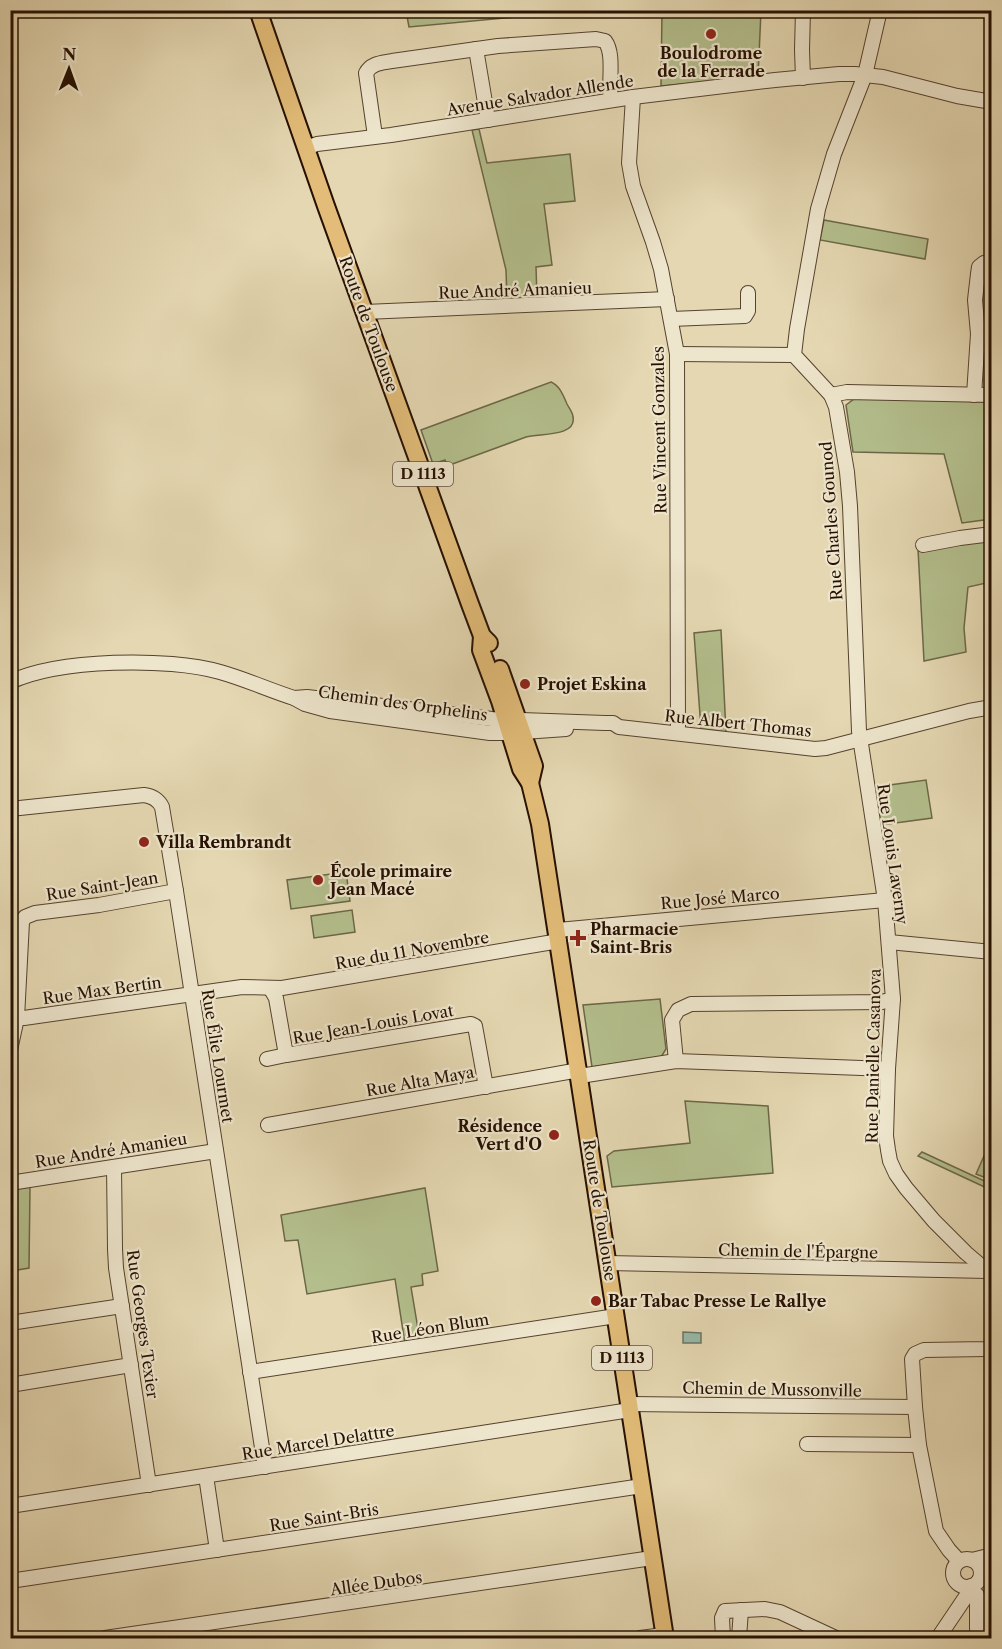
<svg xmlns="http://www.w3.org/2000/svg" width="1002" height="1649" font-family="'Libre Caslon Text',serif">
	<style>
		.green { fill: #b3be8c; stroke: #6c6747; stroke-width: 1.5 }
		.water { fill: #96baa9; stroke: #697666; stroke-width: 1.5 }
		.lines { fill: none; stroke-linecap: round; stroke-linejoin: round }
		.minor-casing { stroke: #56422e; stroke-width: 16 }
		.major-casing { stroke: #261002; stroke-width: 20 }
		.minor { stroke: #ede5cc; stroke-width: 14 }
		.major { stroke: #e2bc78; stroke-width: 16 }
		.poi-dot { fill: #8f2418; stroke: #ede5cc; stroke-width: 2 }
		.labels { text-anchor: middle; stroke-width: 4.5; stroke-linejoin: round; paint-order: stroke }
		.shield { fill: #ede5cc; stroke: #62503f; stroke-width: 1.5 }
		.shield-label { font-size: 15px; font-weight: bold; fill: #261002 }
		.poi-label { font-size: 16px; font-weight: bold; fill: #261002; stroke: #ede5cc; text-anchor: start }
		.street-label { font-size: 16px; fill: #261002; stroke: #ede5cc }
	</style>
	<rect width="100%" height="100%" fill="#e4d7b1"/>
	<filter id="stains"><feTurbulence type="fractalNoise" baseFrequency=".00333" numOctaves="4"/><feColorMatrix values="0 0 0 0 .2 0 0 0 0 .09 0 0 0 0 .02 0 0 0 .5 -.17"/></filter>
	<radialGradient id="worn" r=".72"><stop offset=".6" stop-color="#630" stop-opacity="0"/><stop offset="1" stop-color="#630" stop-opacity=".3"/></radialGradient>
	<g class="green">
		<polygon points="406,11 569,10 569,12 409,27"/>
		<polygon points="662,11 761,11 758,77 661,86"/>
		<polygon points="479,129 487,163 570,154 575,201 544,204 552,265 536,267 537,298 507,300 506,270 472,130"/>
		<polygon points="824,220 928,239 925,259 820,240"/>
		<path d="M551,382C560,386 563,395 567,404C569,408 573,413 573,417C577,437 539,433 526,437L447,466L445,460L433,464L421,430Z"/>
		<polygon points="865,398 989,402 991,519 962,523 944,454 853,452 846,405 854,399"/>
		<polygon points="986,537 991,559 991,582 968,587 964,628 966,652 924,661 918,549 966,540"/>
		<polygon points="721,630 726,732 701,729 694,633"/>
		<polygon points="926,780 932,818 881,825 875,787"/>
		<polygon points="346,872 350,901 291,909 287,880"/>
		<polygon points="352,910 355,932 314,938 311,916"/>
		<polygon points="660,999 666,1049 661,1057 592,1067 583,1005"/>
		<polygon points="685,1101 768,1106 773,1173 612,1187 607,1156 614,1151 690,1143"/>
		<polygon points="991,1140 991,1180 976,1174"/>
		<polygon points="922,1152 991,1184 991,1190 918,1156"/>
		<polygon points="30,1187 29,1268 11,1271 11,1190"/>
		<polygon points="425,1188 438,1271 422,1274 423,1285 411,1287 420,1341 405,1344 395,1279 307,1294 298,1240 285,1241 281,1215"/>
	</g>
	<polygon class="water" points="683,1332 701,1333 701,1343 683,1343"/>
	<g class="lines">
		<defs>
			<g id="minor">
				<polyline points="803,10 802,50 803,78"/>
				<polyline points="880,10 865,75 834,154 818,209 797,329 794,355 831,395 836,407 847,472 850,506 859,731 885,900 893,999 888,1069 886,1136 888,1150 890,1161 896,1174 906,1188 934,1221 966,1253 992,1275"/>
				<polyline points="476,49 488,120"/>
				<polyline points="633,97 629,163 633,186 653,242 661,269 677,354 678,733"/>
				<path d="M375,136L366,73C371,63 382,63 392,61L498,46L596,39L605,41C615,54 608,83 611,100"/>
				<polyline points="306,148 317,144 391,135 633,97 775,80 839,74 855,74 883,77 957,96 992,102"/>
				<polyline points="365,312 667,299"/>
				<polyline points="671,319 745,316 748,311 748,293"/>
				<polyline points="677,354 794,355"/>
				<polyline points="831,395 847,392 992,395"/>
				<polyline points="974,395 978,334 975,300 978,274 979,267 984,263 992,262"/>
				<polyline points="923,545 960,538 992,534"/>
				<path d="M10,682C59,659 168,657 220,672C245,679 269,690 294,698L305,704L330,711L490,733H509L566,729"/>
				<polyline points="294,698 307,697 492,719 605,723 613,723 619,727 815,749 826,748 969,711 992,707"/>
				<path d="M10,809L144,795C152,796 158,799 162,807L176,891L265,1467"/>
				<polyline points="558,930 885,900"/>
				<polyline points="889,942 992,952"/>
				<polyline points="270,988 276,998 286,1055 471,1024 475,1026 486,1087"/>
				<polyline points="17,1018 24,1018 242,987 282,988 559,941"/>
				<polyline points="10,1050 17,1018 22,922 25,917 35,913 99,905 176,891"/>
				<polyline points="267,1059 286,1055"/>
				<polyline points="676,1061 672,1020 678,1010 691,1004 882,1002 893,999"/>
				<polyline points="580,1076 676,1061 888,1069"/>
				<polyline points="268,1125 579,1070"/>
				<polyline points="114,1167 115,1249 116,1268 149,1485"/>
				<polyline points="10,1183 216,1151"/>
				<polyline points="608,1263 988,1271"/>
				<polyline points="10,1323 122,1306"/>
				<polyline points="250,1372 616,1316"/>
				<polyline points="10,1385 131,1365"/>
				<polyline points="629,1404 915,1407"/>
				<polyline points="807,1444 919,1445"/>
				<polyline points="206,1476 217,1550"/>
				<polyline points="10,1506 630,1410"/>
				<circle cx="967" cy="1573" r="14"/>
				<polyline points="972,1560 992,1555"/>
				<polyline points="959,1561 949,1550 936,1531 919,1445 915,1407 912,1359 915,1354 924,1350 986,1349 992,1348"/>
				<polyline points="10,1581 642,1486"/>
				<polyline points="969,1592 977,1595 977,1629"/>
				<polyline points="105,1638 652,1558"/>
				<polyline points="640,1638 664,1635"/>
				<polyline points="723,1638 722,1618 725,1611 765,1609 780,1612 836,1638"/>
				<polyline points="739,1638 741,1610"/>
				<polyline points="938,1638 969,1592 971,1586"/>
			</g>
			<g id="major">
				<polyline points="258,10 326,206 470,604 482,636 489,643"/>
				<polyline points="482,636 481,650 500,701 521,769 530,783 540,824 665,1638"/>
				<polyline points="500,669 534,766 530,783"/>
			</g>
		</defs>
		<use href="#minor" class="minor-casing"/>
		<use href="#major" class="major-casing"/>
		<use href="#minor" class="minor"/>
		<use href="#major" class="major"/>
	</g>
	<g class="poi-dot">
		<circle cx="711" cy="34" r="6"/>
		<circle cx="525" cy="684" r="6"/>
		<circle cx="144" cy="842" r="6"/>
		<circle cx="318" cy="880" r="6"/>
		<path d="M575 929h6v6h6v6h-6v6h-6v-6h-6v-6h6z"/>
		<circle cx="554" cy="1135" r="6"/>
		<circle cx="596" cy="1301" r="6"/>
	</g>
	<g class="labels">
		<g class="shield">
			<rect x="393" y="462" width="60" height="24" rx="4.5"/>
			<rect x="592" y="1346" width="60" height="24" rx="4.5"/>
		</g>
		<g class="shield-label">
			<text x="423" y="479">D 1113</text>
			<text x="622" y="1363">D 1113</text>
		</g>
		<g class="poi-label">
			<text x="711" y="59" text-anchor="middle">Boulodrome<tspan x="711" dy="18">de la Ferrade</tspan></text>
			<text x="537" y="690">Projet Eskina</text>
			<text x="156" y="848">Villa Rembrandt</text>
			<text x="330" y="877">École primaire<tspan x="330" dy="18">Jean Macé</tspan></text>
			<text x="590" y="935">Pharmacie<tspan x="590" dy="18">Saint-Bris</tspan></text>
			<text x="542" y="1132" text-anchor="end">Résidence<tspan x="542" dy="18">Vert d'O</tspan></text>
			<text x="608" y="1307">Bar Tabac Presse Le Rallye</text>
		</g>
		<g class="street-label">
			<text transform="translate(540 95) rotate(-9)" y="6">Avenue Salvador Allende</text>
			<text transform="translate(515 290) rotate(-2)" y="6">Rue André Amanieu</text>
			<text transform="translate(369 324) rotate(70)" y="6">Route de Toulouse</text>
			<text transform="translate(659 430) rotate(-91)" y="6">Rue Vincent Gonzales</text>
			<text transform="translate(831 521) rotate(-94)" y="6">Rue Charles Gounod</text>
			<text transform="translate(403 703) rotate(8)" y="6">Chemin des Orphelins</text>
			<text transform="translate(738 723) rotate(6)" y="6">Rue Albert Thomas</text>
			<text transform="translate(893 854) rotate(82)" y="6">Rue Louis Laverny</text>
			<text transform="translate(102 886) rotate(-9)" y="6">Rue Saint-Jean</text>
			<text transform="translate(720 898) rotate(-5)" y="6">Rue José Marco</text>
			<text transform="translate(412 950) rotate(-10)" y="6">Rue du 11 Novembre</text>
			<text transform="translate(102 990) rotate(-8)" y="6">Rue Max Bertin</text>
			<text transform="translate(373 1024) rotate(-10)" y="6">Rue Jean-Louis Lovat</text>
			<text transform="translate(218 1056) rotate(81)" y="6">Rue Élie Lourmet</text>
			<text transform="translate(873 1056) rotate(-89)" y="6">Rue Danielle Casanova</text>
			<text transform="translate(420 1081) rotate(-10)" y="6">Rue Alta Maya</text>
			<text transform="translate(111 1150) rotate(-9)" y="6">Rue André Amanieu</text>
			<text transform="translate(600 1210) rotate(81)" y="6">Route de Toulouse</text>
			<text transform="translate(798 1251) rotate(1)" y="6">Chemin de l'Épargne</text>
			<text transform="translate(143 1324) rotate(82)" y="6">Rue Georges Texier</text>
			<text transform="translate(430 1328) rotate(-9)" y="6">Rue Léon Blum</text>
			<text transform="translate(772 1389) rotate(1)" y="6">Chemin de Mussonville</text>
			<text transform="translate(318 1442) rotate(-9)" y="6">Rue Marcel Delattre</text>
			<text transform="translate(324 1517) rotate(-9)" y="6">Rue Saint-Bris</text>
			<text transform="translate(376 1583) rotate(-8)" y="6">Allée Dubos</text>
		</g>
	</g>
	<rect width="1002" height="1649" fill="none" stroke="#e4d7b1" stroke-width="36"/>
	<rect x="12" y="12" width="978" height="1625" fill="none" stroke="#261002" stroke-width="3"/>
	<rect x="18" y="18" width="966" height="1613" fill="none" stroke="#261002" stroke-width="1.5"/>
	<g transform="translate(69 69) rotate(1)" stroke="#ede5cc" stroke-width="4.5" paint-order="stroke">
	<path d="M0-4.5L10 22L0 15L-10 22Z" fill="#261002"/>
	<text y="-9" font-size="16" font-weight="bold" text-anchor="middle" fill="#261002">N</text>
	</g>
	<rect width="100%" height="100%" filter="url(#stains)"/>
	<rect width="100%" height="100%" fill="url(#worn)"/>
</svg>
